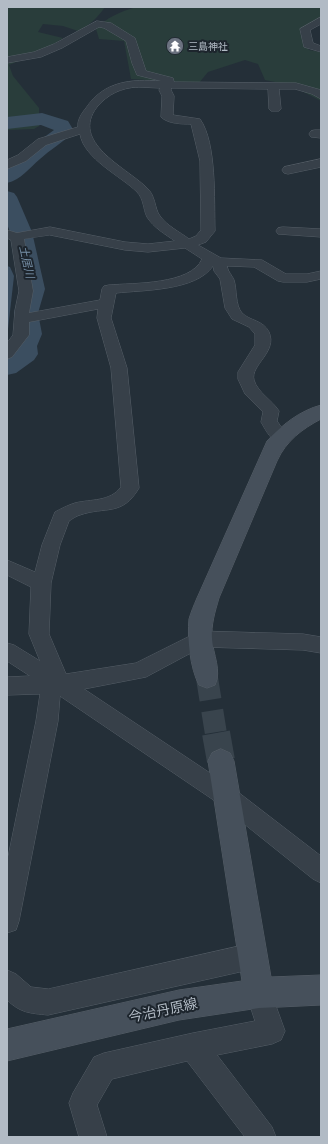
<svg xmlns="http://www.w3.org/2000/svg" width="328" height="1144" font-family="Mulish,'Noto Sans JP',sans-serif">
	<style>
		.green { fill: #293d3b }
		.water { fill: #3b4e60 }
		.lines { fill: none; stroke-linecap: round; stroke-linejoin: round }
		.river { fill: #3b4e60; fill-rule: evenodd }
		.secondary-tunnel-far1 { stroke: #39444d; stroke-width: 22; stroke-dasharray: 22 11; stroke-linecap: butt }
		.secondary-tunnel { stroke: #39444d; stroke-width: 28; stroke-dasharray: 28 14; stroke-linecap: butt }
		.street-casing { stroke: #555e67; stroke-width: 1 }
		.secondary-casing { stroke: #555e67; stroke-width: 1 }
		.street { fill: #374049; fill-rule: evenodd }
		.secondary { fill: #46505b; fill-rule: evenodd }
		.labels { text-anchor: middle; stroke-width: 4; stroke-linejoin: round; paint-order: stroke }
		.far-poi-label { font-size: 10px; fill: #b2bbc5; stroke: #1d252d; text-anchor: start }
		.far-water-label { font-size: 11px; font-style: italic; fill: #768fa6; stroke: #1d252d }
		.near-street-label { font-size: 14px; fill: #b2bbc5; stroke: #1d252d }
	</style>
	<rect width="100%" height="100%" fill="#242f38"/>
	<g class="green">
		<path d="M7,7H105C98,17 89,26 78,31L63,26L43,24L38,32L63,38L45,50L9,65L13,76L39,108V126L34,129L7,130Z"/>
		<path d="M136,7H321V24L300,32L309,50L321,52V101L290,85L265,80L258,64L245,60L208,72L199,83L131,79L124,41L99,39L96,29C107,17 120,12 136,7Z"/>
	</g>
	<polygon class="water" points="7,266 10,267 14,276 7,338"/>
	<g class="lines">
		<g class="river">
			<path d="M42,113L68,121L74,131L71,135C61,143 50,150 40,159C29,168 21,180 7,183V168L24,152L54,130L41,125L7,129V117Z"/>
			<polygon points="7,191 14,193 17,197 32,232 45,289 38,313 42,334 37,346 38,354 34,360 16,373 7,375 7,355 12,351 13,346 18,334 14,313 21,289 10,232 7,224"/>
		</g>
		<polyline class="secondary-tunnel-far1" points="207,678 216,734"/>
		<polyline class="secondary-tunnel" points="216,733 221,761"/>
		<defs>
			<g id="street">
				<polygon points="321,17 321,24 310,30 313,43 321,46 321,52 304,47 300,29"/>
				<path d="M97,21L111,23L135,38L146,71L173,78L174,82L296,83L321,90V99L312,94L295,89H279L281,109L279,111H271L269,109L268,89L171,88V90L174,96L173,115L200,119C217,143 214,201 215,231L206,242L198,245L221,258L262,260L286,274H307L321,271V279L307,282H283L278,281L254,267L227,266C228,272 232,275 234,280C237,289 235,305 242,313C250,321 263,320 269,332C278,352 250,365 254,380C258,393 272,400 279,411L277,421L289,438L287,442C273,446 267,432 261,422L263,412L245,394L238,379V372L255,345V334L249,327L232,319L225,308L220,279L214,271L213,266C196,291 143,290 116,293L111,318L127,368L139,488C122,517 105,506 80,515C76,516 72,519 69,521L60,545L51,583L49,634L66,674L136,663L200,631L303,634L321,637V653L303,650L202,647L146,677L84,689L234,789L321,856V883L313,879L218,803L60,696L58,721L19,921L16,930L7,933V862L36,721L40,694L7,695V677L30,676L7,661V643L14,645L40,661L29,634L31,587L7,575V560L35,572L42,545L55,512C61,509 68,505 75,503C91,499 110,502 121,487L111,368L97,318L98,309L29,322V335L12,357L7,359V343L13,335L15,310L19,291L11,240L7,238V230L17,233L50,227L125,242L148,244L175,241C165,234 154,228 147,217C143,209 144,199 137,192C121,176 84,159 80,134L46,145L26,161L7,169V160L18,155L38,139L78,127C77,120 82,113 86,108C104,81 131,79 161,81L137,75L132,63L126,41L104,28L99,27L62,48L41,57L7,63V57L34,52L54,44ZM137,87L160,88L159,90L162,96L161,117C168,124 182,124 191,124L200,161L201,230L196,236L189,239C180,232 167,226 160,216C154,208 156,195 146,187C125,167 70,142 97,107C108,94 121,88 137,87ZM50,235L125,250L148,252L185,248L202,259C191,285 133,283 109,285L104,286L102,289L100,300L29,313L33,291L24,239Z"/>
				<polygon points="315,130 321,130 321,138 311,137 309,134 311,131"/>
				<polygon points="321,159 321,167 288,174 284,173 282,170 284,167"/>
				<polygon points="283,227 321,229 321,237 278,234 276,231 278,228"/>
				<path d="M253,943L262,947L266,956L262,965L253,969L48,1015C29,1013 21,1013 7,1000V970L16,974L31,987L48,989Z"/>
				<polygon points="259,980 268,984 285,1031 281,1040 272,1044 217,1055 272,1127 276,1137 245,1137 187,1061 112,1079 97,1105 107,1137 79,1137 69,1103 73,1093 94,1057 104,1053 193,1033 255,1021 246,993 250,984"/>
			</g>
			<g id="secondary">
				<path d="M321,405V419C302,429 286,441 277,461L219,598C215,612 211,624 212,639C213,654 222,671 215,685L207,688L199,685C190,668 187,638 189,619C191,612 194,605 197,598L267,441C282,425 299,411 321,405Z"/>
				<polygon points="221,749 230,753 234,761 271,977 321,975 321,1005 259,1008 179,1020 7,1061 7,1029 179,990 242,981 208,761 212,753"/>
			</g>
		</defs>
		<use href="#street" class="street-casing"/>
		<use href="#secondary" class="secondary-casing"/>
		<use href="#street" class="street"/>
		<use href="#secondary" class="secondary"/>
	</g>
	<defs>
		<symbol id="temple-disc" viewBox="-11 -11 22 22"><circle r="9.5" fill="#6b7280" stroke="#1d252d"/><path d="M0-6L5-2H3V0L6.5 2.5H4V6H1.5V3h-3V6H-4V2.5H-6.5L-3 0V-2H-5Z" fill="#fff"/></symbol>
	</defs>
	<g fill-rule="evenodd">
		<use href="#temple-disc" x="165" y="36" width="20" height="20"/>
	</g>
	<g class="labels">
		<g class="far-poi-label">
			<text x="188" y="50">三島神社</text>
		</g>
		<g class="far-water-label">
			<text transform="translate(27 262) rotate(77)" y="4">土居川</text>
		</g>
		<g class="near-street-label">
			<text transform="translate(163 1010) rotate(-12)" y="5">今治丹原線</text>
		</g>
	</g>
	<rect width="328" height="1144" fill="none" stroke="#b2bbc5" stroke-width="16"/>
</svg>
